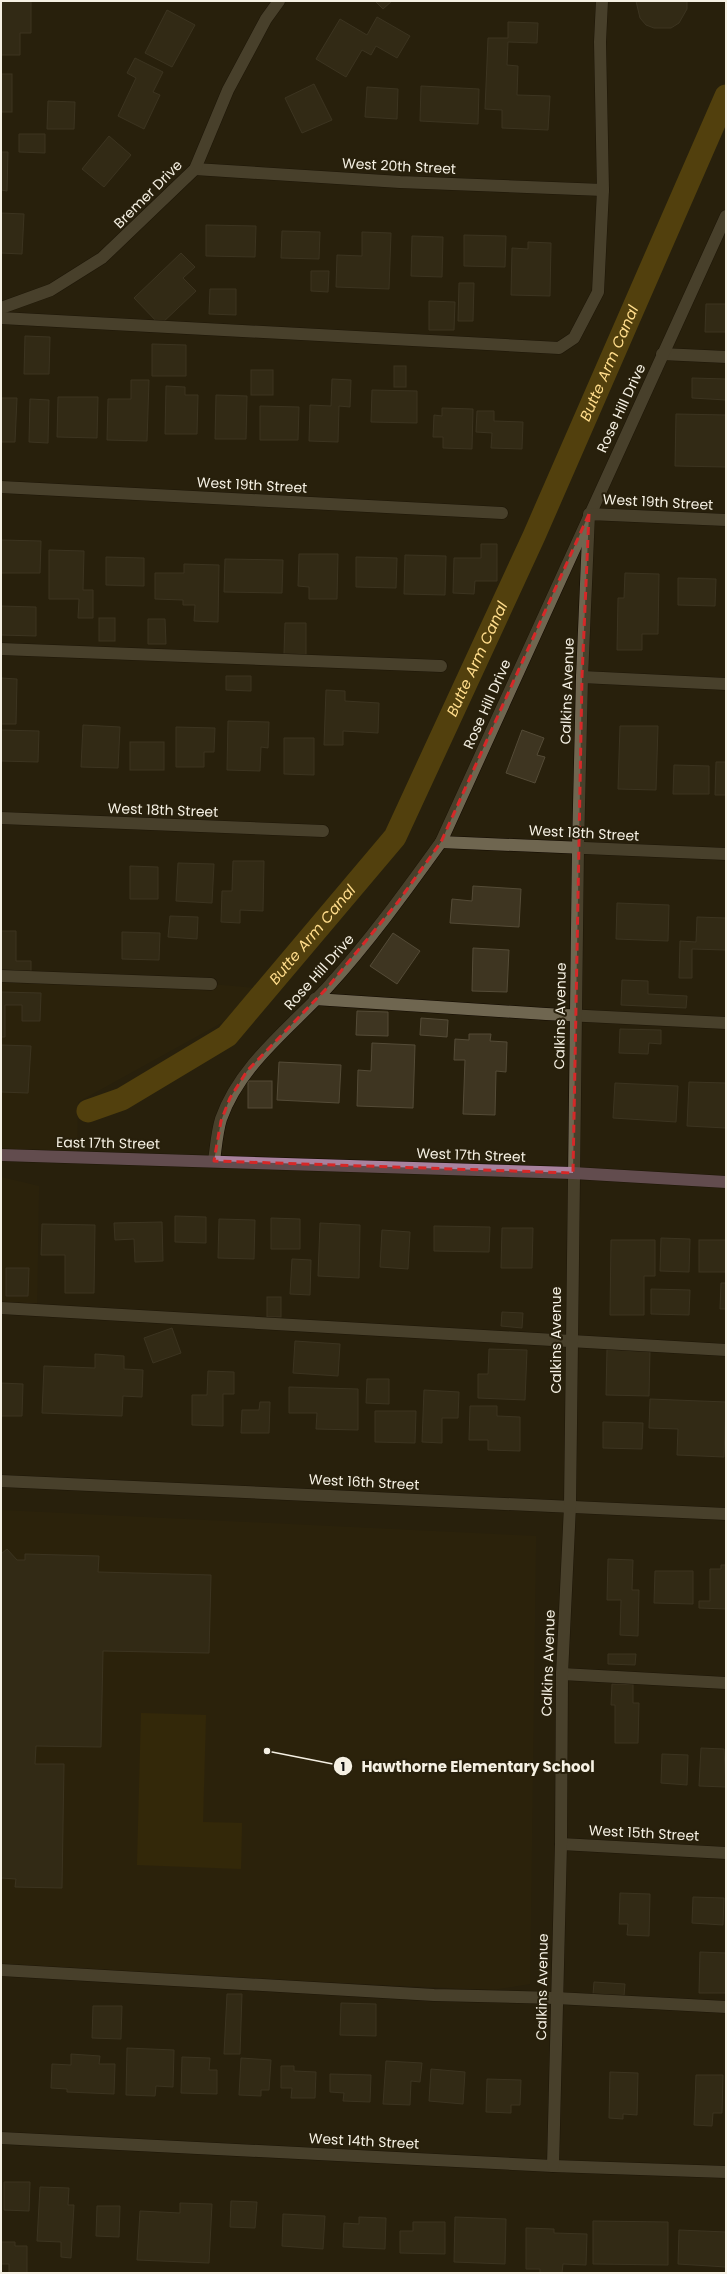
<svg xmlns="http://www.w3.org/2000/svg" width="727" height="2274" font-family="Poppins,sans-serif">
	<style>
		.built { fill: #30250a }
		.green { fill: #413105 }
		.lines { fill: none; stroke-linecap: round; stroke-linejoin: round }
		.canal { stroke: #85670e; stroke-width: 23 }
		.building { fill: #3e3521; stroke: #544b37 }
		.minor-casing { stroke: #110900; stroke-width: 13 }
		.major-casing { stroke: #110900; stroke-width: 13 }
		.minor { stroke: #6f6650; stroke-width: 12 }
		.major { stroke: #a8829e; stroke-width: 12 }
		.marked { fill: none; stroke: #d62828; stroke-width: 3; stroke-dasharray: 8 5; stroke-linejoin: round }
		.labels { text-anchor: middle; stroke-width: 4; stroke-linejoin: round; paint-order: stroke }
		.street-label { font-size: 14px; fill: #f5f0e3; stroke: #28200c }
		.water-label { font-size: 15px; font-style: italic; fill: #ffdc8b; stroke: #28200c }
		.leader { fill: none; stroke: #f5f0e3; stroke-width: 1.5 }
		.callout-dot { fill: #f5f0e3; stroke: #28200c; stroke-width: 1.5 }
		.mark-label { font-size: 12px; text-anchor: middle; font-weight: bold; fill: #111 }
		.callout-label { font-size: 15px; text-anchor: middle; font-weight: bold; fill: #f5f0e3; stroke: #28200c; stroke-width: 4; stroke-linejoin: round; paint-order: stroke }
	</style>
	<rect width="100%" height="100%" fill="#28200c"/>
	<g class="built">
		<polygon points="1,976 211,984 255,988 223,1022 78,1102 77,1156 1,1155"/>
		<polygon points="1,1177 39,1186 37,1310 1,1308"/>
		<polygon points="1,1510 536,1536 530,1984 492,1990 1,1967"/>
	</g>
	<polygon class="green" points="141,1713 206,1715 203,1822 242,1823 241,1869 137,1865"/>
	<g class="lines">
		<path class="canal" id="s1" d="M88,1111L122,1099L227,1036L395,837L534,536L726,96"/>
	</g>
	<g class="building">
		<polygon points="1,1 31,1 31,33 20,33 20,55 1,55"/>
		<polygon points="375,1 392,1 383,9"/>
		<polygon points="636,1 687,1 687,9 679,23 671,28 654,28 646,25 640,18"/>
		<polygon points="167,10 195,25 172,67 145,53"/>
		<polygon points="377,17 410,36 397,58 376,46 371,55 362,50 346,77 316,59 340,19 367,35"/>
		<polygon points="508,22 538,23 537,43 508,42 507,65 518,66 517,95 550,96 548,130 502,128 502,110 485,109 488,38 508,38"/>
		<polygon points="135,58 163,72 153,92 160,95 144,129 118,116 136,78 127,73"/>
		<rect x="1" y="74" width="11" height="38"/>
		<polygon points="314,84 332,120 302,133 285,98"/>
		<polygon points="421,86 479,89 478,124 420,121"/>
		<polygon points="367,87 398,89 397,119 365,117"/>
		<polygon points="48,101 75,102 74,129 47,129"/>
		<polygon points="19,134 45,134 45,153 19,152"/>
		<polygon points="109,136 131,155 104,187 82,169"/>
		<polygon points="1,152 8,152 7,191 1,190"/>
		<polygon points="1,213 24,214 22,254 1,253"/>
		<polygon points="206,225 256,226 255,257 206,256"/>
		<polygon points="282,231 320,232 319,259 281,258"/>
		<polygon points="362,232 391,233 389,289 336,287 337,255 362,256"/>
		<polygon points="464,235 506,236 505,267 464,266"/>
		<polygon points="412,236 443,237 442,277 411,276"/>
		<polygon points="528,242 551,243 550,296 511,295 512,248 528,249"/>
		<polygon points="181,253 195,267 183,278 196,291 160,325 134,298"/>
		<polygon points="311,271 329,271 328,292 311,291"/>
		<polygon points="459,283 474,283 473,321 458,321"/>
		<polygon points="210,289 236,289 236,315 209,314"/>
		<polygon points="429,301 455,302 454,330 429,330"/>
		<polygon points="706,304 726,304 726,332 705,332"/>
		<polygon points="25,336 50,337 49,374 24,374"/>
		<polygon points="152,344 186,345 186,376 152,376"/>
		<rect x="394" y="366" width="12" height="21"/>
		<rect x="251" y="370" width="22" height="25"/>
		<polygon points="692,378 726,379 726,400 692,398"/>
		<polygon points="332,379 351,380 350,407 339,406 338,442 309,441 310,405 331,406"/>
		<polygon points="131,380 149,380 147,441 107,440 108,399 131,399"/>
		<polygon points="166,386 185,387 185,395 198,395 197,434 165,434"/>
		<polygon points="372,390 417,391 417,423 371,422"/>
		<polygon points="216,395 247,396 246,439 215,439"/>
		<polygon points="58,397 98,397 97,438 57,437"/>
		<polygon points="1,398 17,398 15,442 1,442"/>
		<polygon points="30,399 49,400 48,443 29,442"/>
		<polygon points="260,406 299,407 298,440 260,440"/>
		<polygon points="442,408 473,409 472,449 443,448 443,437 433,437 434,415 442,416"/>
		<polygon points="477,411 494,411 494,421 523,422 522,449 491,448 492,433 476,432"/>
		<polygon points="676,414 726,415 726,467 675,466"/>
		<polygon points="1,540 41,541 40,573 1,573"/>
		<polygon points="481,544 497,544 497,581 475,581 474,594 453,593 454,558 481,558"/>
		<polygon points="49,550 84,551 83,590 93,590 93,618 78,618 79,599 49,599"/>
		<polygon points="299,554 338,554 337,599 309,599 309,587 298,586"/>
		<polygon points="405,555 446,556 445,595 404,594"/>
		<polygon points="106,557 144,558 144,586 106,585"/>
		<polygon points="356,557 397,558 396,588 356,587"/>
		<polygon points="225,559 283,560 282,593 224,592"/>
		<polygon points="184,564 219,565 218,622 194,621 195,605 183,605 183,600 155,599 155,573 184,573"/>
		<polygon points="625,573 659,574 658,634 642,634 642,650 617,650 618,598 624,598"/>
		<polygon points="678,578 716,579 715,606 678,605"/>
		<polygon points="1,606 36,607 36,636 1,635"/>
		<rect x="99" y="618" width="16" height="23"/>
		<polygon points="148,619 165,619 166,644 148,644"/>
		<polygon points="285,623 306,623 306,655 284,654"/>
		<polygon points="226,676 251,676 251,691 226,690"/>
		<polygon points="1,678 17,679 16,724 1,724"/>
		<polygon points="326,690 345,691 345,701 379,703 378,733 343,731 343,745 324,745"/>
		<polygon points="228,721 269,722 268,748 261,747 260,771 227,770"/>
		<polygon points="83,725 120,727 118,768 81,767"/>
		<polygon points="620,726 658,726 656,790 618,789"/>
		<polygon points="176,727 215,728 214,752 204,752 204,767 176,767"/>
		<polygon points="1,730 39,731 38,762 1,761"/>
		<polygon points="522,730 544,738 537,755 545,757 535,783 506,773"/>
		<polygon points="284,738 314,738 314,775 284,774"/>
		<rect x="130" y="742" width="34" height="28"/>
		<polygon points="716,762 726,762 726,795 715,795"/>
		<polygon points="674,765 709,766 709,794 673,794"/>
		<polygon points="233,861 264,861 263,911 240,910 240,923 221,922 222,891 232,891"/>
		<polygon points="178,863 214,864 212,903 176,901"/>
		<polygon points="130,866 158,867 158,899 130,899"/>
		<polygon points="473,886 521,889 519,927 450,923 452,899 472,901"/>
		<polygon points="617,903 669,905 668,941 616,939"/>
		<polygon points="170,916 198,917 197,939 168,937"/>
		<polygon points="697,917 726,918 726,950 692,949 692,978 679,978 680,941 696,942"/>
		<polygon points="1,931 16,931 16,961 31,961 31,973 1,973"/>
		<polygon points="122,932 160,933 159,960 122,959"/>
		<polygon points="393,933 420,951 397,984 370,966"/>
		<polygon points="473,948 509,950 507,992 472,991"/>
		<polygon points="622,980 648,981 648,994 687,996 686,1008 621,1005"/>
		<polygon points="1,992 41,993 40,1021 22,1021 22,1005 5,1005 5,1037 1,1037"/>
		<polygon points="357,1011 388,1012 388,1036 356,1035"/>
		<polygon points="421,1018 448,1020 447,1037 420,1035"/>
		<polygon points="620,1029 661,1030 661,1044 649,1043 648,1054 619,1053"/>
		<polygon points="469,1034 491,1034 490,1041 507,1042 506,1072 496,1071 495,1115 463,1114 465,1060 454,1060 455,1039 469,1040"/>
		<polygon points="372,1043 415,1045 413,1108 357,1106 358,1070 371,1071"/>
		<polygon points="1,1045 31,1046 28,1093 1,1092"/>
		<polygon points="279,1062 341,1065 339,1103 277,1100"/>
		<rect x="248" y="1081" width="24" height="27"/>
		<polygon points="689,1082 726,1083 726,1128 687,1126"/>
		<polygon points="615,1083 678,1086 676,1122 613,1118"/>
		<polygon points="175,1216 206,1217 206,1243 175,1242"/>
		<polygon points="271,1218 300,1219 300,1249 271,1249"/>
		<polygon points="219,1219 255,1220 254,1259 218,1258"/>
		<polygon points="162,1222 163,1261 135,1262 134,1239 115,1240 114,1223"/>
		<polygon points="320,1223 360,1225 359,1278 318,1276"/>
		<polygon points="42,1224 95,1225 94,1293 65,1293 65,1255 41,1255"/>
		<polygon points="434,1226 490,1227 489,1252 434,1251"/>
		<polygon points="502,1228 533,1228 532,1268 501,1268"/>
		<polygon points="382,1230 410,1232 408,1269 380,1267"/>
		<polygon points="661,1238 690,1239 689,1272 660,1271"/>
		<polygon points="611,1240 655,1240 655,1276 644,1276 644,1315 610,1315"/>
		<rect x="699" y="1240" width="27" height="32"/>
		<polygon points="292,1259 311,1260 310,1295 290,1294"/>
		<polygon points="6,1268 29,1268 28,1296 6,1296"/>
		<polygon points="721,1283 726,1283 726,1309 720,1309"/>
		<polygon points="651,1289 690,1290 689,1315 651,1314"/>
		<rect x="267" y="1297" width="14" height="20"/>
		<polygon points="502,1312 523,1313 522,1328 501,1326"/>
		<polygon points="172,1328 181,1353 153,1363 144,1338"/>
		<polygon points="295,1341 340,1344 338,1376 293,1373"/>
		<polygon points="489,1349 527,1350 525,1400 478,1398 478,1374 488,1374"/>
		<polygon points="607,1349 650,1349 649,1396 606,1395"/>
		<polygon points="95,1354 124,1356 124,1369 143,1370 142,1397 123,1396 122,1416 42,1413 44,1366 95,1368"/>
		<polygon points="208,1371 234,1372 234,1394 223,1394 223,1426 192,1425 192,1395 207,1395"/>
		<polygon points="367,1379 389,1379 389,1404 366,1403"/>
		<polygon points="1,1383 23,1384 22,1416 1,1416"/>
		<polygon points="289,1387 358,1389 358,1430 316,1429 317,1413 289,1413"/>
		<polygon points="424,1390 459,1392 458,1418 442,1418 442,1443 422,1442"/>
		<polygon points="650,1399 726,1402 724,1457 677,1455 678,1429 649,1428"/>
		<polygon points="260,1402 270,1402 269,1433 241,1433 242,1410 259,1410"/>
		<polygon points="470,1406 497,1406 497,1416 520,1417 520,1451 488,1450 488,1440 469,1440"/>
		<polygon points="375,1411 416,1411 415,1443 375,1442"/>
		<polygon points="603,1422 643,1423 642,1449 603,1448"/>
		<polygon points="7,1549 17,1560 25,1560 25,1554 99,1556 98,1572 211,1575 209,1653 103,1651 101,1747 36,1746 35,1764 64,1764 62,1888 15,1887 16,1879 1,1878 1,1554"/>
		<polygon points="608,1559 633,1560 632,1590 639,1590 638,1636 620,1635 621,1600 607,1600"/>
		<polygon points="721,1565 726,1565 726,1609 699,1608 699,1601 710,1601 710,1569 721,1569"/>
		<polygon points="655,1571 693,1571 693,1604 654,1603"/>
		<polygon points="608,1654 636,1654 635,1665 608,1664"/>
		<polygon points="612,1684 633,1684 633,1703 639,1703 638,1743 615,1743 615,1705 611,1705"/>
		<polygon points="701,1748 724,1749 726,1787 699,1786"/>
		<polygon points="662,1754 688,1755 687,1785 661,1783"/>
		<polygon points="620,1893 650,1894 649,1936 627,1935 628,1924 619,1924"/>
		<polygon points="693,1897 724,1898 723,1925 692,1923"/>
		<polygon points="700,1952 726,1953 726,1993 699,1993"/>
		<polygon points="594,1982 625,1984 624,1996 593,1995"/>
		<polygon points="227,1994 242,1994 240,2054 224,2054"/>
		<polygon points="341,2003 376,2004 376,2036 340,2035"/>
		<polygon points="93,2006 122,2006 121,2039 92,2038"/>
		<polygon points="127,2048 174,2050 173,2087 156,2086 155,2096 126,2095"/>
		<polygon points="71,2054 100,2056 99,2064 115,2064 114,2094 67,2092 67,2089 51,2088 52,2064 71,2065"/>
		<polygon points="182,2057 210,2058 209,2070 217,2070 217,2094 181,2093"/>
		<polygon points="241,2058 271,2060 269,2090 261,2090 261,2096 239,2095"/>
		<polygon points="386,2061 422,2063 420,2082 411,2081 410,2105 383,2104"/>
		<polygon points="281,2066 294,2066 294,2071 316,2072 315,2098 291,2098 292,2088 281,2088"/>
		<polygon points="431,2069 465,2072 463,2104 429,2101"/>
		<polygon points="610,2072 638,2073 637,2115 623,2114 623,2119 609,2118"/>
		<polygon points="330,2074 371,2075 370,2102 343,2101 344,2093 330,2092"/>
		<polygon points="696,2075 723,2075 722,2113 713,2113 712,2126 694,2125"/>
		<polygon points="487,2079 521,2080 520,2105 511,2105 511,2113 486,2112"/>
		<polygon points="4,2182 30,2182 29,2211 4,2210"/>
		<polygon points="40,2187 69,2188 68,2205 74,2205 71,2258 61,2257 61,2242 37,2241"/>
		<polygon points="231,2201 257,2202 255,2228 230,2227"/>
		<polygon points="180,2203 212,2204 209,2263 137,2260 140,2211 180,2213"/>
		<polygon points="97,2206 120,2206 119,2237 96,2236"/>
		<polygon points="283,2214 325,2216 323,2249 282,2246"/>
		<polygon points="359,2217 386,2218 385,2249 343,2247 344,2223 359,2224"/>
		<polygon points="455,2217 506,2219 505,2264 454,2262"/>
		<polygon points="593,2221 668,2222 668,2265 593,2264"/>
		<polygon points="413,2222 445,2222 445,2254 400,2253 400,2231 413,2231"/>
		<polygon points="526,2228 554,2229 554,2233 587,2234 586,2265 563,2264 562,2273 540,2273 540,2269 526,2269"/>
		<polygon points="679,2230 726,2232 726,2267 678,2264"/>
		<polygon points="1,2242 15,2242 15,2246 27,2246 27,2273 9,2273 9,2264 1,2264"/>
	</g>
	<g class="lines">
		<defs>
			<g id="minor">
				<polyline points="195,169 400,182 603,190"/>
				<polyline points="1,308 51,290 102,258 195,169 228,90 266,19 279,1"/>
				<polyline points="1,318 559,348 574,338 598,292 603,190 600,42 602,1"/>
				<polyline points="662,354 726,357"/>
				<polyline points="1,487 502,513"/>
				<polyline points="1,649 441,666"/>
				<polyline points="582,677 726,684"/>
				<polyline points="1,818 323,831"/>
				<polyline points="441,842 726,854"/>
				<polyline points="1,976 211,984"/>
				<polyline points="315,999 546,1014 726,1023"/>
				<path d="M214,1161C216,1147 217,1132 221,1119C240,1065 289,1029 327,988C369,942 405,892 441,842L726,216"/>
				<polyline points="1,1308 726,1350"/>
				<polyline points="1,1481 726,1514"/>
				<polyline points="562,1674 726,1683"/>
				<polyline points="561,1844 726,1853"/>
				<polyline points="1,1970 434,1995 556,1998 726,2007"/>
				<polyline points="1,2138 553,2166 726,2172"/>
				<polyline points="553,2166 561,1844 562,1674 570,1506 578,848 582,677 589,514 726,520"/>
			</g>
			<polyline id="major" points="1,1155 573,1173 726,1182"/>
		</defs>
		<use href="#minor" class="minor-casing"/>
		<use href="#major" class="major-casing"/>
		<use href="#minor" class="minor"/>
		<use href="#major" class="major"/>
	</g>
	<path d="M0 0H727V2274H0ZM589,514L582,677L573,1173L214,1161L221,1121L230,1098L247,1071L327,988L398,902L441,842Z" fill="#28200c" fill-opacity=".55" fill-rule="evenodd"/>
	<path class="marked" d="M589,514L582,677L573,1173L214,1161L221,1121L230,1098L247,1071L327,988L398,902L441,842Z"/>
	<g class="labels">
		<g class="street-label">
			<text transform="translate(399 166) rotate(3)" y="5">West 20th Street</text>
			<text transform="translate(148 194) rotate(-45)" y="5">Bremer Drive</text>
			<text transform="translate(621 408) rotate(-65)" y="5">Rose Hill Drive</text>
			<text transform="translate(252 485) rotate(3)" y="5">West 19th Street</text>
			<text transform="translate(658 502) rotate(3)" y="5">West 19th Street</text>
			<text transform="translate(567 691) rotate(-88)" y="5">Calkins Avenue</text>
			<text transform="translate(487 704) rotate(-66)" y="5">Rose Hill Drive</text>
			<text transform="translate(163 810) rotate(2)" y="5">West 18th Street</text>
			<text transform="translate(584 833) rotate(3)" y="5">West 18th Street</text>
			<text transform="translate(319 972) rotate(-48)" y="5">Rose Hill Drive</text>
			<text transform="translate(560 1016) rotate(-89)" y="5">Calkins Avenue</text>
			<text transform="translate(108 1143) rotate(1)" y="5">East 17th Street</text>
			<text transform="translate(471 1155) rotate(2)" y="5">West 17th Street</text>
			<text transform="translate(556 1340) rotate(-90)" y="5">Calkins Avenue</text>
			<text transform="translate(364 1482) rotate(3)" y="5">West 16th Street</text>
			<text transform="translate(548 1663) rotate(-88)" y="5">Calkins Avenue</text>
			<text transform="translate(644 1833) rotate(3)" y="5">West 15th Street</text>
			<text transform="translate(542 1987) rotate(-89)" y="5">Calkins Avenue</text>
			<text transform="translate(364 2141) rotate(3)" y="5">West 14th Street</text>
		</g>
		<g class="water-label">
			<text dy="5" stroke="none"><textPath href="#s1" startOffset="939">Butte Arm Canal</textPath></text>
			<text dy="5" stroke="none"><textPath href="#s1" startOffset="615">Butte Arm Canal</textPath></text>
			<text dy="5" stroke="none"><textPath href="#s1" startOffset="291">Butte Arm Canal</textPath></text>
		</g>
	</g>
	<path class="leader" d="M267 1751L343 1766"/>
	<g class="callout-dot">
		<circle cx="267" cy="1751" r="4"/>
		<circle cx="343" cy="1766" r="10"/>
	</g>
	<g class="mark-label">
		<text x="343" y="1771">1</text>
	</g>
	<g class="callout-label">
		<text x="478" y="1772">Hawthorne Elementary School</text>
	</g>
	<rect width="727" height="2274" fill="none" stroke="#f5f0e3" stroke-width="4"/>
</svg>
